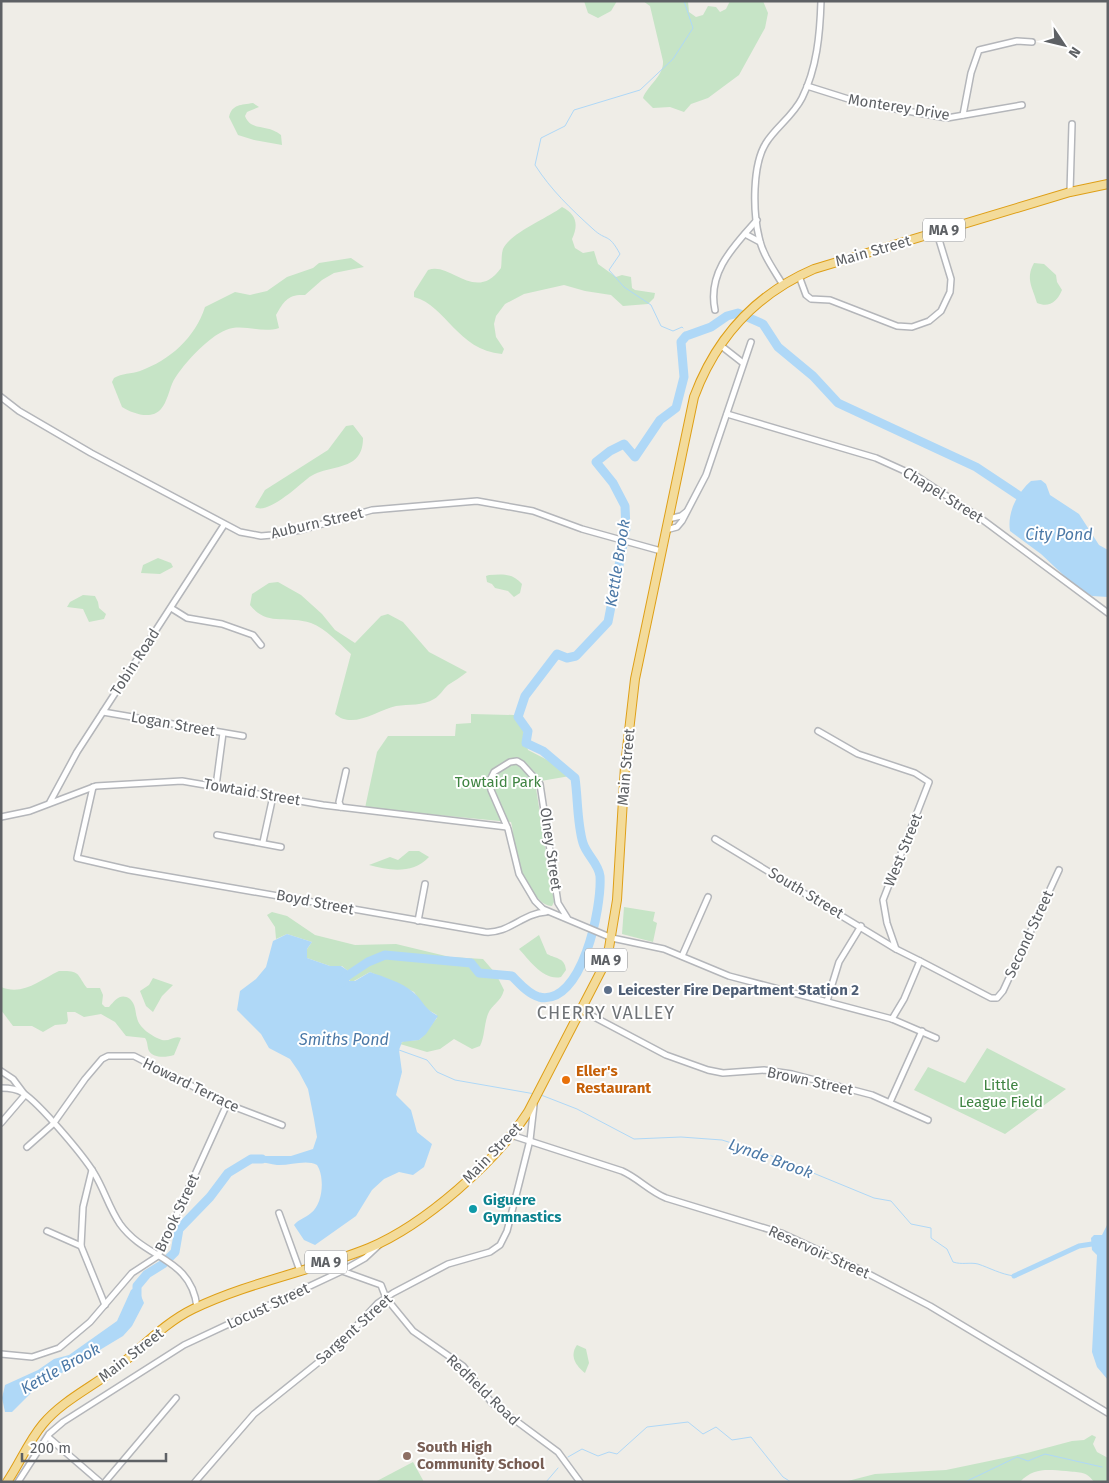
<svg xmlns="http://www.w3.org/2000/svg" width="1109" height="1483" font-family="'Fira Sans',sans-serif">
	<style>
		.green { fill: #c6e4c6 }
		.water { fill: #afd8f7 }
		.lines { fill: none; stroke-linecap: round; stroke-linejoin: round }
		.stream { stroke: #afd8f7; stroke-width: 1 }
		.canal { stroke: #afd8f7; stroke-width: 5 }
		.river { stroke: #afd8f7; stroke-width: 9 }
		.minor-casing { stroke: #b4b6ba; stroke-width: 8 }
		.highway-casing { stroke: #de9f17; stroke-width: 10 }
		.minor { stroke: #fff; stroke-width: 5 }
		.highway { stroke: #f3db9a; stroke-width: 8 }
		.service-dot { fill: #5c6f8a; stroke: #fff; stroke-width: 2 }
		.food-dot { fill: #e8710a; stroke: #fff; stroke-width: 2 }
		.culture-dot { fill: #0f9aa8; stroke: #fff; stroke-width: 2 }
		.education-dot { fill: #8d6e63; stroke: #fff; stroke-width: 2 }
		.labels { text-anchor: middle; stroke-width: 4; stroke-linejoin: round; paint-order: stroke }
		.shield { fill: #fff; stroke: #8e9093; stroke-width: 1 }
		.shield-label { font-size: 14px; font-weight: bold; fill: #5e6165 }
		.street-label { font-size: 15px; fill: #5e6165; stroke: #fff }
		.park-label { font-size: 15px; fill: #3f8442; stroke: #fff }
		.service-label { font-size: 15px; font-weight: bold; fill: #4e5e75; stroke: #fff; text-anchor: start }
		.food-label { font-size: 15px; font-weight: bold; fill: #c56008; stroke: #fff; text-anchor: start }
		.culture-label { font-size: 15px; font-weight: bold; fill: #0d838f; stroke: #fff; text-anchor: start }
		.education-label { font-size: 15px; font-weight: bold; fill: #785e54; stroke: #fff; text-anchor: start }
		.water-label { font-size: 16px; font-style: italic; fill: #4c79a7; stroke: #fff }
		.quarter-label { font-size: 18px; letter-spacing: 1px; fill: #6f7377; stroke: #fff }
	</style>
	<rect width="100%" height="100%" fill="#efede7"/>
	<g class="green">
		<polygon points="584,1 617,1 611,11 598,18 588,13"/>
		<path d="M643,1H688L689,12L696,17L703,15L708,6L716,7L720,12L726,9L730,1H763L768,13L765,28L739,75L708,98L691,104L684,112L670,107L653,108L643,98C648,85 664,76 663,61L650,6Z"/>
		<path d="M253,103L259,107L247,112L245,116C251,132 267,123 281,135L282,145L254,140L238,135L229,117C232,104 241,105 253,103Z"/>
		<path d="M562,207C576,214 579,224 572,239L575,248L583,253L594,251L598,264L616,277L622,275L631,277L632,288L635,290L655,293L654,298L648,304L623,306L611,295L585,291L564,285L524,294L505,304L496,316L494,324L496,337L504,349L502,354C457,350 447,306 414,297V292L428,270C451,261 475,304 501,268C502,262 501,255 503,249C510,233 548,218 562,207Z"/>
		<path d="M351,258L364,267L334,273L322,280L305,295C288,294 284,301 276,315L279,328C261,334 243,323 226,330C209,336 179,368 172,384C169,391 167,402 161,409C152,420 133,414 122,407L112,382L114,378C122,373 131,374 140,371C170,360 195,338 205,307L235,292L250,295L267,291L287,277L313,268L319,263Z"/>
		<path d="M1034,263L1044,264L1056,275L1057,282L1062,290C1057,302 1049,308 1037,303C1033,288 1025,279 1034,263Z"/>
		<path d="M353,425L363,438C363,447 361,455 353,461C339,470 320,468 307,479C297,487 267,515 255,507L265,490L328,450L346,426Z"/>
		<polygon points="158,558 171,563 173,567 160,574 141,573 143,565"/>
		<path d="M489,575C502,574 513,573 522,584L520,593L514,597L508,591L495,588L492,584L487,582L486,576Z"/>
		<path d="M278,582L301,595L322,614L335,630L355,643L381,616L388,614L403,622L429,652L467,672C461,677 454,681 448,685C443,689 440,696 434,699C423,706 409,704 396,706C377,710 353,730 335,714L351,654C339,643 326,629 311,623C286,615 267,627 250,605L252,594L269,583Z"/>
		<polygon points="83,595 95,596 98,602 99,608 106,614 104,619 89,622 83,609 67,607 70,602"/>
		<path d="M471,714L514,715L523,730L528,750L559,766L570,776L535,782L554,902L552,906C536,907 518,868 515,854C513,843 514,833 511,822L365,808L377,752L388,736H455L456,724L471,723Z"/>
		<path d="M409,851H419L429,857C413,874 390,871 369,865L390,857L398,860Z"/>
		<polygon points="624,907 655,912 653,921 657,923 653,942 622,934"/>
		<path d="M272,912L287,916L315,935L355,945L396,944L450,957L483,959L496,974L504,990C501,1002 492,1004 488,1014C484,1024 485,1036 480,1046L472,1049L454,1039L440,1049L427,1052L400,1044L404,1041L419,1040C427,1033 430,1026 437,1018V1015L425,1008L414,992L370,972L352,982L347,979L348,971L342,966H330L307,958V949L312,942L287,934L276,939L275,927L267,915Z"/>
		<path d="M539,935L547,954C557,959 565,958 566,970L561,977C544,981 529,960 519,949Z"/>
		<path d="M59,971C81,970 77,975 87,988H100L103,995L102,1004L105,1007H109C116,999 121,993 130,999C136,1005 135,1011 137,1018C139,1028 153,1037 162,1040C169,1042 175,1035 181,1038L174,1055C167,1057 154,1059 149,1051C147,1047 148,1042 145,1038L126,1036L115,1022L101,1014L84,1017L75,1012H67L68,1021L66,1024L55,1025L43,1032L32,1026H13L1,1010V987C23,996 40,980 59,971Z"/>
		<polygon points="153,978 173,985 162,996 153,1012 146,1006 140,991 149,985"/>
		<polygon points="987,1048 1066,1089 1005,1134 914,1090 928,1067 965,1083"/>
		<path d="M577,1345L586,1349L589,1363L585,1373C576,1366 569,1356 577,1345Z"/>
		<path d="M1092,1435L1096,1437L1093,1444L1097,1452L1108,1458V1482H1094C1086,1470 1078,1473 1066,1471C1048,1470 1034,1467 1020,1482H844L875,1474L946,1470L1027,1453L1072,1441L1084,1440Z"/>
		<polygon points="413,1462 424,1482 375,1482"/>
	</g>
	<g class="water">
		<path d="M1041,480L1046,484L1050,495L1079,514L1099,545L1108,550V597L1092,596L1074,585L1041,554L1010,531C1007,513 1017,493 1031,481Z"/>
		<path d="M287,934L312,942L307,949V958L330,966H341L347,970L349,981H355L370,972C384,977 401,982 413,992C424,1001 422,1007 438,1016L426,1034L419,1040L402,1042L399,1050L402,1072L396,1095L411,1110L417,1132L432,1144L424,1167L413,1175L399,1172L384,1179L372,1190L356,1216L315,1245L304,1240L294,1225C299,1219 305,1218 311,1213C323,1204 325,1177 317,1165C306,1159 289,1166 277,1165C269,1164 260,1161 253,1163L251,1159L253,1156H291L313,1149L317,1137L314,1119L308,1089L299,1072L290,1059L269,1048L261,1034L237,1010L240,991L256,979L266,967L273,941Z"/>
		<polygon points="1108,1223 1108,1380 1097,1367 1092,1352 1097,1255 1092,1250 1091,1238 1094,1235 1102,1235"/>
		<polygon points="137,1286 144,1303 132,1326 123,1336 35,1389 12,1412 5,1412 2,1398 5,1385 38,1370 54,1359 69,1355 117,1321 131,1290"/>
	</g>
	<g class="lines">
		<g class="stream">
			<path d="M683,328L682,327L673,331L661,326L651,305L624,287L609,270L620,254C608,232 607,242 593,229C571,209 551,190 535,165L541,138L565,126L574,110L640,90L673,59L693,28L684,1"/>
			<polyline points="685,332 686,336"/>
			<polyline points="399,1050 427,1060 437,1072 455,1080 535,1094"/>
			<path d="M541,1095L577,1109L634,1139L681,1137L722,1140L767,1154L874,1198L891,1201L911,1224L931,1228V1238L947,1249L953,1262C962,1265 970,1262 978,1264C990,1268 1000,1274 1014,1276"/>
			<polyline points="568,1457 582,1449 598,1456 609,1452 617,1454 647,1427 688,1422 703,1434 716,1427 732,1440 751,1437 783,1477 791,1482"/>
			<polyline points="546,1482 558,1468"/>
			<polyline points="965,1482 1017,1457 1028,1461 1045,1454 1102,1467"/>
		</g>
		<polyline class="canal" points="1014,1276 1079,1246 1092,1244"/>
		<g class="river">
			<path d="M341,983L347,976L368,962L385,955L471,963L479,973L512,976C519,983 528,994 539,997C582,1007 602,907 600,876C599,864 586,854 583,843C577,823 578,799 575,778L543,751L526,743L528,731L518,717L525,696L557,654L567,658L576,656L608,622L626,529L625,506L613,483L596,462L610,451L624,444L635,457L660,420L676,408L684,377L681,342L686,336L711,327L727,316L738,313L763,324L778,347L813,376L838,403L976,467L1018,495"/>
			<polyline points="137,1297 137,1286 147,1274 163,1264 175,1252 179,1229 210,1197 228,1173 251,1159 262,1159"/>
		</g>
		<defs>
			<g id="minor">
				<polyline points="807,86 861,103 947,118 1022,105"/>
				<polyline points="963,115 971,73 979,50 1017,41 1032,42"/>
				<polyline points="1070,192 1072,124"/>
				<polyline points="745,234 760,242"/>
				<polyline points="799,276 806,295 811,299 830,300 897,326 912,327 929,321 941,311 950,292 951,279 937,233"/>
				<path d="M783,285C774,270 762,254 759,237C753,212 752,165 766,143C776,127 793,116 802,98C817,68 820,34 821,1"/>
				<path d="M715,310C707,272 734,246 757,220"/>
				<polyline points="720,345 743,363"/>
				<polyline points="1,397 19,411 91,453 240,532 261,536 272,535 301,530 372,510 477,501 533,511 582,529 661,551"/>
				<polyline points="727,414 876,458 918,477 983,520 1108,613"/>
				<polyline points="668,519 681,516 686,512"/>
				<polyline points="666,530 677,527 682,521 706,475 751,342"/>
				<polyline points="171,608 187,618 222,624 253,635 261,645"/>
				<polyline points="103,712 243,736"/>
				<polyline points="818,731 858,754 915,773 929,782 883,900 887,923 896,949 920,961 904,999 892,1019"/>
				<polyline points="216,786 223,733"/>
				<path d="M93,787L77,858L129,870L485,932C509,934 523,913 546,912"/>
				<polyline points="50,802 77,752 224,525"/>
				<polyline points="341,807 339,802 346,771"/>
				<polyline points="1,817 30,811 96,786 182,781 323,805 507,827"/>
				<polyline points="217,835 281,847"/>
				<polyline points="715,839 896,949"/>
				<polyline points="263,842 273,796"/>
				<polyline points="568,919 558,903 540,784 522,764 517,761 510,762 494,772 490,780 491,790 508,829 519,874 535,901 543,909 612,938 664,949 729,976 892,1019 936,1038"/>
				<polyline points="418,921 425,884"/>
				<polyline points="682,956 708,897"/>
				<polyline points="920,961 991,998 997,998 1003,991 1059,870"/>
				<polyline points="827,1001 839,962 861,926"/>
				<polyline points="581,1010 666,1055 708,1070 723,1073 764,1070 792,1074 872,1095 928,1120"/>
				<polyline points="1,1071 13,1079 25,1095 1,1123"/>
				<path d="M1,1088C9,1088 17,1089 23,1093C40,1104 83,1155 94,1173C104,1189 109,1208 120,1224C146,1260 191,1257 197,1307"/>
				<polyline points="890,1102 922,1031"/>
				<path d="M511,1135L622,1171C638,1178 649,1191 666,1198L781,1233L861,1270L930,1306L1108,1413"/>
				<polyline points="27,1147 53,1124 85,1079 102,1059 108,1056 134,1056 227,1104 282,1125"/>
				<polyline points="92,1170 83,1207 81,1246 105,1305"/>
				<polyline points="279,1213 300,1271"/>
				<polyline points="47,1231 81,1246"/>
				<polyline points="342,1271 381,1285 386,1298 413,1331 463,1366 492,1403 558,1452 580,1482"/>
				<polyline points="1,1354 32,1357 59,1348 90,1322 132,1273 158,1256 227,1104"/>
				<polyline points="48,1437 100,1482"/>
				<polyline points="18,1482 49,1434 63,1422 184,1345 342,1271 365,1258 379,1245"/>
				<polyline points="105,1482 176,1398"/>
				<polyline points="195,1482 254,1414 335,1349 378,1303 393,1293 448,1264 490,1252 500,1245 507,1231 520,1180 530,1140 534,1105"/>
			</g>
			<path id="highway" d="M7,1482C20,1463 28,1442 43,1424C62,1401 92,1387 115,1369C141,1349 164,1323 193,1309C249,1282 312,1271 369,1248C424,1225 496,1162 528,1112L602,969L609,948L617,900L625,766L635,679L694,397C716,338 756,294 814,269L1070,192L1108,184"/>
		</defs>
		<use href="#minor" class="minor-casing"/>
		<use href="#highway" class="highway-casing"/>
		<use href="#minor" class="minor"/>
		<use href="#highway" class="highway"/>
	</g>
	<circle class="service-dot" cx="608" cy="990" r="5"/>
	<circle class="food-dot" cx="566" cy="1080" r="5"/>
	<circle class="culture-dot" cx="473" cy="1209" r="5"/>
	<circle class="education-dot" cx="407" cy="1456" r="5"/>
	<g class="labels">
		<g class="shield">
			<rect x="923" y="218.5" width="42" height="23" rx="4"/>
			<rect x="585" y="948.5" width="42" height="23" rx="4"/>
			<rect x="305" y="1250.5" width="42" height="23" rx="4"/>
		</g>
		<g class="shield-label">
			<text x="944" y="235">MA 9</text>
			<text x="606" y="965">MA 9</text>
			<text x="326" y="1267">MA 9</text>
		</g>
		<g class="street-label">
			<text transform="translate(899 107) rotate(9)" y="5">Monterey Drive</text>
			<text transform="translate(873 251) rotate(-16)" y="5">Main Street</text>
			<text transform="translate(943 495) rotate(32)" y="5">Chapel Street</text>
			<text transform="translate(317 523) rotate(-13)" y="5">Auburn Street</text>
			<text transform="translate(135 662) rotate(-57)" y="5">Tobin Road</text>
			<text transform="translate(173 724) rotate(10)" y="5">Logan Street</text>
			<text transform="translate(626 767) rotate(-85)" y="5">Main Street</text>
			<text transform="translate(252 792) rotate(10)" y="5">Towtaid Street</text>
			<text transform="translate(551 849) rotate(82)" y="5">Olney Street</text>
			<text transform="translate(903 850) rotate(-68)" y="5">West Street</text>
			<text transform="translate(806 893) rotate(31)" y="5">South Street</text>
			<text transform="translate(315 902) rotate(11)" y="5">Boyd Street</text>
			<text transform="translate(1029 934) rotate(-65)" y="5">Second Street</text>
			<text transform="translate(810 1081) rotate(12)" y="5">Brown Street</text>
			<text transform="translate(191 1085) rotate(26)" y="5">Howard Terrace</text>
			<text transform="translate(492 1153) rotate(-46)" y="5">Main Street</text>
			<text transform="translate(177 1213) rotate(-65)" y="5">Brook Street</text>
			<text transform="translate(819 1252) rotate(24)" y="5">Reservoir Street</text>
			<text transform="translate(268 1306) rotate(-25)" y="5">Locust Street</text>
			<text transform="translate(354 1329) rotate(-42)" y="5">Sargent Street</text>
			<text transform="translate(131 1355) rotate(-38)" y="5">Main Street</text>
			<text transform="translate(483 1390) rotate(44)" y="5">Redfield Road</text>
		</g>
		<g class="park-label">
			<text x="498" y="787">Towtaid Park</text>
			<text x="1001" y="1090">Little<tspan x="1001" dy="17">League Field</tspan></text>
		</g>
		<g class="service-label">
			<text x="618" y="995">Leicester Fire Department Station 2</text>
		</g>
		<g class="food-label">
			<text x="576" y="1076">Eller's<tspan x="576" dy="17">Restaurant</tspan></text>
		</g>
		<g class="culture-label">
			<text x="483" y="1205">Giguere<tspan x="483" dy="17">Gymnastics</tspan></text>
		</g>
		<g class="education-label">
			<text x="417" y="1452">South High<tspan x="417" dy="17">Community School</tspan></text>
		</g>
		<g class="water-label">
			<text x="1059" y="540">City Pond</text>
			<text transform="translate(617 563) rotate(-81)" y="6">Kettle Brook</text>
			<text x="344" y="1045">Smiths Pond</text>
			<text transform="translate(771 1158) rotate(20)" y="6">Lynde Brook</text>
			<text transform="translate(60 1368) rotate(-29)" y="6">Kettle Brook</text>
		</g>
		<g class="quarter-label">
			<text x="606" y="1019">CHERRY VALLEY</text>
		</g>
	</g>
	<rect width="1109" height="1483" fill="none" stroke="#5e6165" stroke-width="5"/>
	<g transform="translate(1064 45) rotate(125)" stroke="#ffffff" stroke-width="4" paint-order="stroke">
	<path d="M0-4L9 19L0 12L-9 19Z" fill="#5e6165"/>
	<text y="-8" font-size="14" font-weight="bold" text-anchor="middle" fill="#5e6165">N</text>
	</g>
	<path d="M22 1453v8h144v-8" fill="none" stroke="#5e6165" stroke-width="2.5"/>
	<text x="30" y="1453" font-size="15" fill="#5e6165" stroke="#ffffff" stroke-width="4" paint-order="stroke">200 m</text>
</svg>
